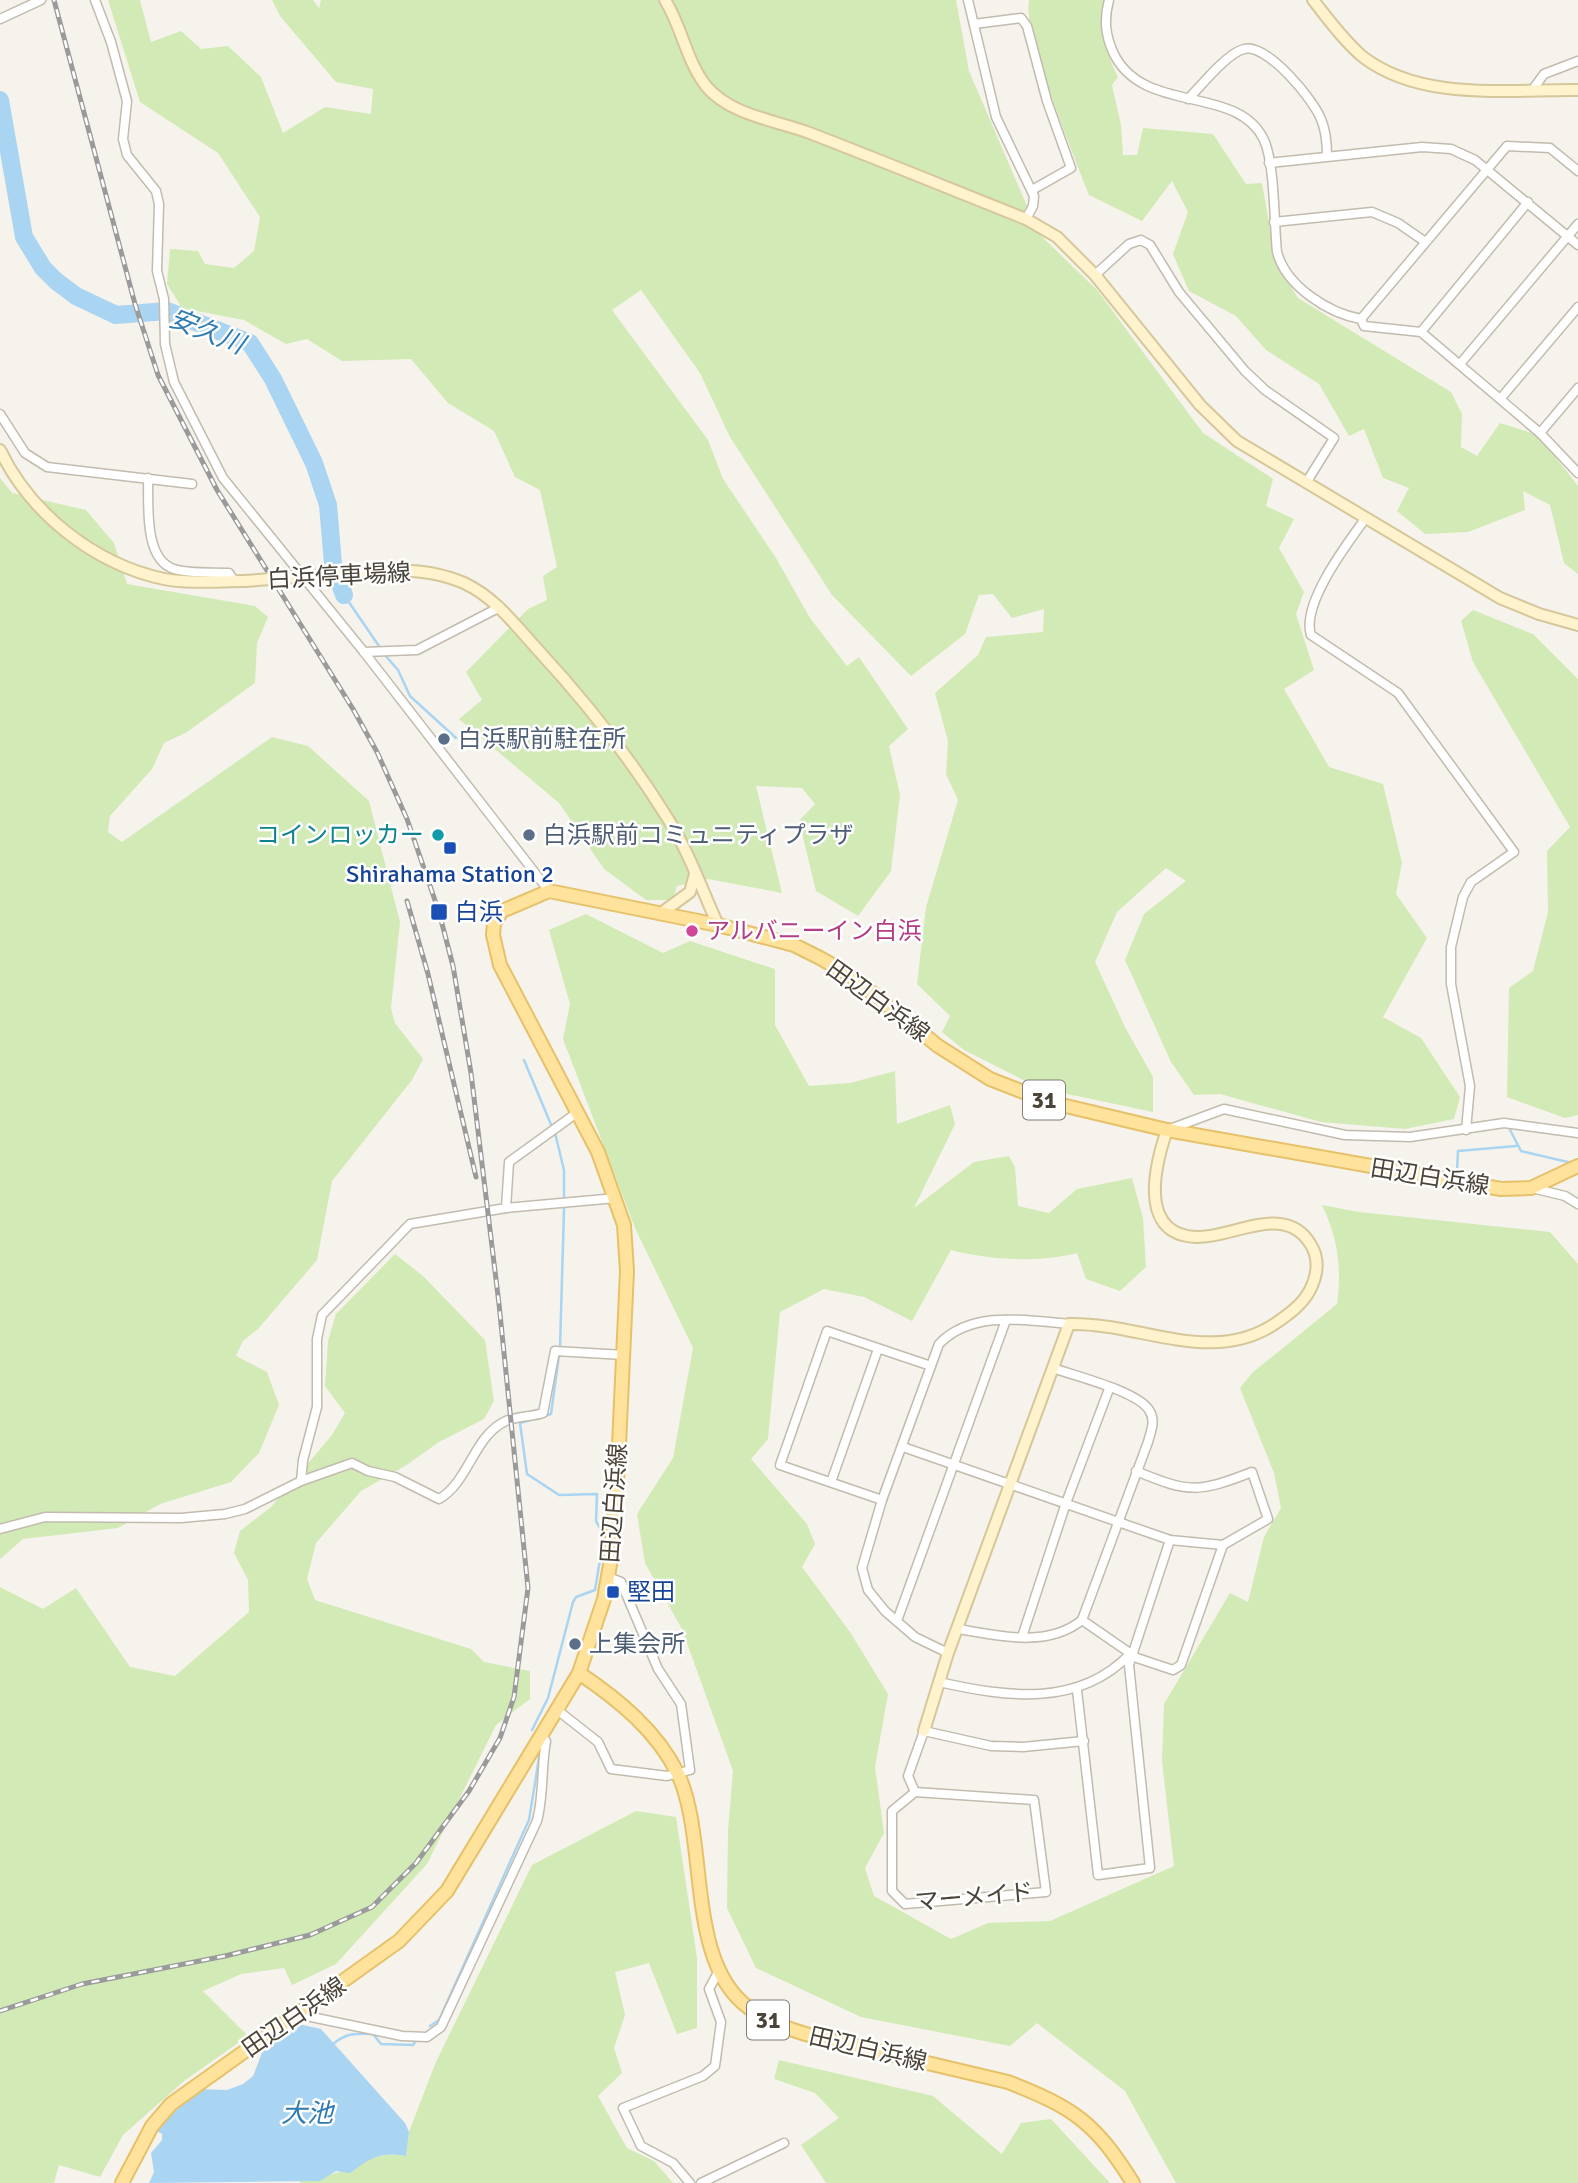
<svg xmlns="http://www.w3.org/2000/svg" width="1578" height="2183" font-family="Signika,'Noto Sans JP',sans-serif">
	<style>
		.green { fill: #d2eab5 }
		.water { fill: #a9d4f2 }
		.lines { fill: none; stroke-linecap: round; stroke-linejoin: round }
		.stream { stroke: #a9d4f2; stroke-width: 2.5 }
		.river { stroke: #a9d4f2; stroke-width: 18 }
		.street-casing { stroke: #c2bbae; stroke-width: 11 }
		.secondary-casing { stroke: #d6c79b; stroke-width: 14 }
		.primary-casing { stroke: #e6c16a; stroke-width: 16 }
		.street { stroke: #fff; stroke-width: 8 }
		.secondary { stroke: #fff3cd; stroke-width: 10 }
		.primary { stroke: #ffe39c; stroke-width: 12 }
		.rail-casing { stroke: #9a9a9a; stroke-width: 5 }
		.rail { stroke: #fff; stroke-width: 2.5; stroke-dasharray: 8; stroke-linecap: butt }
		.secondary-bridge-casing { stroke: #d6c79b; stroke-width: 14; stroke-linecap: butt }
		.secondary-bridge { stroke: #fff3cd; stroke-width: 10 }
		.service-dot { fill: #5c6f8a; stroke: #fff; stroke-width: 2.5 }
		.culture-dot { fill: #0f9aa8; stroke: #fff; stroke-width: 2.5 }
		.transit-dot { fill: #1a4fb4; stroke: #fff; stroke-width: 2.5 }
		.hotel-dot { fill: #d1479c; stroke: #fff; stroke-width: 2.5 }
		.labels { text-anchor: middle; stroke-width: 5; stroke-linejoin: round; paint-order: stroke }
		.shield { fill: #fff; stroke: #817c74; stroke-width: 2 }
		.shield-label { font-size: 23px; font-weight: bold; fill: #4b4439 }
		.street-label { font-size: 24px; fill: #4b4439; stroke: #fff }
		.service-label { font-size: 24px; fill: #4e5e75; stroke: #fff; text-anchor: start }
		.culture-label { font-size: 24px; fill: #0d838f; stroke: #fff; text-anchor: end }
		.transit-label { font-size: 24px; fill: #164399; stroke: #fff; text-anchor: start }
		.hotel-label { font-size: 24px; fill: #b23c85; stroke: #fff; text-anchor: start }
		.water-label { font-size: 26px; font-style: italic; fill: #2e7ab2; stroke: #fff }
	</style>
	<rect width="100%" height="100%" fill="#f6f3ec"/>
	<g class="green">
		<polygon points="108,0 140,0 151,42 181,31 201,49 228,46 261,77 283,133 325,107 371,114 373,89 336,82 280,16 272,0 313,0 319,8 321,0 956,0 969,71 1039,234 1097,290 1203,433 1273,479 1266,506 1294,519 1279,548 1304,592 1296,614 1314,670 1284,689 1329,767 1383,784 1402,863 1396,894 1427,938 1383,1017 1421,1038 1460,1097 1454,1119 1405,1129 1321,1122 1220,1094 1194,1095 1171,1062 1125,960 1144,914 1186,881 1166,868 1117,912 1095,962 1125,1027 1153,1077 1153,1112 1039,1088 964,1050 942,1032 950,1016 917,984 926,907 958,800 946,774 948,741 935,693 978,655 986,637 1043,632 1044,609 1012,618 993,594 979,595 965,634 911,676 832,595 730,437 700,373 641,290 612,310 708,440 723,479 776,558 810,618 847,666 859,657 908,729 889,746 900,795 891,871 858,916 816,891 799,821 815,804 802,788 756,786 782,893 708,879 677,886 673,900 646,900 604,869 559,803 459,719 482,700 466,672 528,609 547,600 543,576 557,567 540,490 515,477 494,431 448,403 411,359 342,361 307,339 286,344 244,320 182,308 167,284 170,249 198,251 205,264 234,268 254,251 260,217 218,153 140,102"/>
		<path d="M1029,0H1104C1100,29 1105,51 1118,77L1112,85L1121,125L1123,155H1137L1143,128L1213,134L1246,184L1262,183L1276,263L1298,298L1451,392L1462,414L1461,447L1477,456L1500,423L1538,435L1578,486V574L1564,563L1550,505L1523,491L1525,510L1468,532L1425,534L1397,511L1409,488L1383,478L1364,429L1349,436L1319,384L1266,350L1236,316L1189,291L1173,254L1188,212L1172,181L1142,221L1089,195C1075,157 1022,32 1029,0Z"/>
		<polygon points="0,478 12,493 86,510 114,543 127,584 255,606 268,617 257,643 255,683 187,732 164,743 152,769 110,816 108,832 122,842 272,737 308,746 369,801 400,922 391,1008 395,1023 423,1059 412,1080 332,1181 317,1260 258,1329 243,1341 236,1356 267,1372 279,1405 259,1453 231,1482 160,1504 118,1528 23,1539 0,1559"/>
		<polygon points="1473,610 1533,634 1578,679 1578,1115 1565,1118 1507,1097 1509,988 1533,971 1548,912 1547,851 1570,827 1473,662 1461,621"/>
		<path d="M586,914L663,953L690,941L775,969V1025L809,1086L850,1083L895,1071L897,1124L950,1105L955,1124L914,1208L974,1162L1009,1156L1015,1167L1018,1206L1049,1213L1077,1189L1132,1178L1143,1218L1146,1267L1120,1291L1086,1279L1077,1253C1039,1263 989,1260 951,1250L912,1321L864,1297L824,1289L780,1312L768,1439L751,1459L807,1524L815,1544L802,1567L850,1632L888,1694L875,1767L884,1833L865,1868L874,1896L951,1939L988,1923L1050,1921L1174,1866L1162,1761L1164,1704L1230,1593L1248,1602L1264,1537L1281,1508L1274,1473L1240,1388L1252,1373L1337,1304C1342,1267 1338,1239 1322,1205L1359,1212L1550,1232L1578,1264V2183H1176L1125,2091L1037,2023L1010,2046L861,2017L756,1968L727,1908L728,1831L733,1771L682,1629L645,1563L637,1514L673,1458L693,1348L635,1228L563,1039L570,1004L549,930Z"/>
		<polygon points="395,1254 423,1276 485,1340 494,1401 484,1419 439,1442 405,1466 361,1491 316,1543 307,1579 315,1600 471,1649 484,1662 530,1671 530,1699 496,1725 427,1864 336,1964 292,1985 284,1968 241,1974 203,1991 248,2036 184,2081 123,2135 100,2177 59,2165 54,2183 0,2183 0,1587 43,1609 76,1588 130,1667 175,1676 249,1612 248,1580 234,1553 240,1531 271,1507 332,1435 345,1413 325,1386 328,1341 336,1314"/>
		<path d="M636,1811L676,1817L697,1958V2028L677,2034L649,1963L615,1972L625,2015L614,2048L622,2073L598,2096L627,2148L654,2161L673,2183H300L301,2180C326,2182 328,2170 350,2172C370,2158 381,2151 406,2156L409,2132L435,2064L532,1865Z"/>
		<polygon points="779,2060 933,2096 1002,2154 1021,2123 1051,2119 1110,2183 826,2183 801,2145 839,2118 815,2093 774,2079"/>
	</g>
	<path class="water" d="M298,2024L321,2029L405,2123L409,2132L406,2156C381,2151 370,2158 350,2173L336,2171L320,2181L149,2183L154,2172L151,2153L162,2140V2134L155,2130L199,2089L227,2090L243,2084L253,2076L265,2045Z"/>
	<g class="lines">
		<g class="stream">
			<polyline points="344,595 381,649"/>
			<polyline points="384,654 398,670 410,696 456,738"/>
			<polyline points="524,1060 552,1127"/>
			<polyline points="1509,1128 1521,1151 1572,1163"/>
			<polyline points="1450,1174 1457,1171 1458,1151 1516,1146"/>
			<polyline points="532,1730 548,1698 573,1602 576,1597 595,1590 604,1535 596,1521 597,1494 559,1495 527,1474 520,1423 551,1414 560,1348 564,1210 564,1170 555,1133"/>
			<polyline points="430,2026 439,2020 529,1820 540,1752"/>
			<path d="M333,2044C346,2033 356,2033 373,2034L381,2044L413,2045L416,2041"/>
		</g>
		<polyline class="river" points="0,100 24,237 43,268 56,281 76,296 116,315 167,311 250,343 273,379 314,463 328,505 333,564 344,595"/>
		<defs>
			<g id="street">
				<polyline points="95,0 111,42 127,101 123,139 127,155 156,191 159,204 157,271 164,299 165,344 174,382 223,478 364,652 549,891"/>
				<polyline points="968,0 996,117 1034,196 1033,206 1026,219"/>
				<path d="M1109,0C1104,19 1105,34 1113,52C1142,116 1237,83 1264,140C1275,164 1274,224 1277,252C1286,286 1328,313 1361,319L1364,326L1421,332L1540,433L1578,473"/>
				<polyline points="0,19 41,0"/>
				<polyline points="974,24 1021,18 1027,26 1047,101 1071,168 1032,190"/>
				<polyline points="1533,89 1544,74 1578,61"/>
				<path d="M1188,99C1201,86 1227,53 1244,49C1267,43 1313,99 1321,119C1326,131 1327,143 1327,156"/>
				<polyline points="1269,163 1422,147 1451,149 1475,160 1578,245"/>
				<polyline points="1274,222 1372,212 1398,223 1424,241"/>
				<polyline points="1095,275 1129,244 1141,240 1150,245 1179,292 1245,371 1265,390 1334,438 1306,483"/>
				<polyline points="1361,319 1507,146 1550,148 1578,171"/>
				<polyline points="1421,332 1528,202"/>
				<polyline points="1460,364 1578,224"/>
				<polyline points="1501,398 1578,307"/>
				<polyline points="0,414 25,453 47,467 192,484"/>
				<polyline points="1540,433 1578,388"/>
				<path d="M148,478C149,503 143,559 174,569C190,574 212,572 229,573L234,581"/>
				<path d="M1365,519C1347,544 1301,604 1311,635L1398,693L1514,852L1471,882L1463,897L1451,947V984L1470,1086L1466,1130"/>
				<polyline points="364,652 417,650 500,607"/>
				<polyline points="1170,1129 1224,1109 1345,1135 1410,1137 1504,1123 1578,1133"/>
				<polyline points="1532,1188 1565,1196 1578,1204"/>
				<polyline points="506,1208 616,1198"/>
				<polyline points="903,1447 1170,1540 1223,1545"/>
				<path d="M301,1481L352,1463L368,1471L395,1477L439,1499C469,1482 474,1435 506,1421C517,1416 531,1417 543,1413L555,1351L624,1355"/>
				<polyline points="831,1482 878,1349"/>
				<polyline points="882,1500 780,1465 827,1331 931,1366"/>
				<polyline points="0,1529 45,1517 181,1518 225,1514 245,1509 301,1481 303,1460 317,1407 317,1339 322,1315 410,1224 506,1208 509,1162 578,1112"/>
				<path d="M1082,1620L1137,1658L1173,1670L1181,1665L1223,1545L1268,1519L1252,1472C1198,1493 1189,1493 1136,1471"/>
				<polyline points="897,1621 1006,1320"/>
				<path d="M959,1629C999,1636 1048,1648 1082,1620L1148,1442C1151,1431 1156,1420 1149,1410C1137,1391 1075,1376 1053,1368"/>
				<polyline points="1022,1637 1066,1503 1109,1389"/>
				<path d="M948,1653L915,1637L885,1611L868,1590L862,1568L882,1500L939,1344C972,1310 1025,1320 1069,1324"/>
				<path d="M939,1682C1006,1697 1078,1708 1130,1654"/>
				<polyline points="1077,1690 1098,1875 1150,1868 1129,1665 1170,1540"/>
				<polyline points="556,1709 598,1742 611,1769 667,1776 690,1770 681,1704 658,1669 621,1582 608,1577"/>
				<polyline points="915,1792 1034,1800 1046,1892 905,1904 892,1891 892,1811 915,1792 908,1776 924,1731 991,1746 1023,1747 1084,1741"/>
				<path d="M297,2014L402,2036L427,2037L441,2027L537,1821C544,1795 541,1768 546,1741L541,1735"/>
				<polyline points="690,2183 673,2163 641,2146 623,2108 703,2076 715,2066 721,2022 709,1989 720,1969"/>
				<polyline points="701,2183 784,2143"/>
			</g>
			<g id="secondary">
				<path d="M665,0C682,27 686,60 706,86C730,115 774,120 807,132C880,160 953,190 1026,219L1057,237L1095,275L1200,405L1237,441L1500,598L1539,614L1578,625"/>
				<path d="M1313,0C1329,20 1344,41 1363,57C1422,102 1509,89 1578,90"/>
				<path d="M0,450C30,513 94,564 164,579C190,584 218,581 245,581"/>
				<path d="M380,571C409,569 437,571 464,583C496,598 515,625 538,650C586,702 631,759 668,819C689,852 702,890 718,925"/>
				<polyline points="660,914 690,892 695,874"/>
				<path d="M924,1731L948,1653L1069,1324C1139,1322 1212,1367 1276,1323C1289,1314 1302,1305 1310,1290C1317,1276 1320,1260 1311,1245C1284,1198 1226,1244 1187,1236C1139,1227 1156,1162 1167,1130"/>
			</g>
			<g id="primary">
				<path d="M579,1673C619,1700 657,1731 678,1774C709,1841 685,1962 749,2008C784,2033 827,2039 868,2049C915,2060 961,2071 1008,2082C1074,2108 1095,2122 1133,2183"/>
				<polyline points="122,2183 152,2126 171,2104 399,1941 447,1891 579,1673 604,1599 611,1559 618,1467 627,1271 624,1225 598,1152 500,965 493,935 494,923 502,911 549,891 718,925 794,945 820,958 850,975 938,1046 990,1079 1049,1102 1167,1130 1501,1189 1531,1188 1578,1166"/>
			</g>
		</defs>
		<use href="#street" class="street-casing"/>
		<use href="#secondary" class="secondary-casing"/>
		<use href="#primary" class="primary-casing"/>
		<use href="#street" class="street"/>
		<use href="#secondary" class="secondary"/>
		<use href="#primary" class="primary"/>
		<defs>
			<g id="rail">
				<polyline points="407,901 428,974 476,1177"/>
				<polyline points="0,2011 82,1984 225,1956 310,1935 372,1907 416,1863 469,1791 500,1738 514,1697 528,1588 499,1304 471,1073 453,966 439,912 407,819 377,752 353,709 217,490 158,375 135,304 54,0"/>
			</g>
		</defs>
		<use href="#rail" class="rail-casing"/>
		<use href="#rail" class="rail"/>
		<defs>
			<polyline id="secondary-bridge" points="245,581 380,571"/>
		</defs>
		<use href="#secondary-bridge" class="secondary-bridge-casing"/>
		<use href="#secondary-bridge" class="secondary-bridge"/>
	</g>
	<g class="service-dot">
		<circle cx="444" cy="739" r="7"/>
		<circle cx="529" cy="835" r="7"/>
		<circle cx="575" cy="1644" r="7"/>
	</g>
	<circle class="culture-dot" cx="438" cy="835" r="7"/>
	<g class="transit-dot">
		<rect x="443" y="841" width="14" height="14" rx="3.5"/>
		<rect x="430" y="903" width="18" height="18" rx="3.5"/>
		<rect x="606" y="1585" width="14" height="14" rx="3.5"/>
	</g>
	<circle class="hotel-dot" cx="692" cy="931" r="7"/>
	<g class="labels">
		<g class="shield">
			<rect x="1023" y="1080.5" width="42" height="39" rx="5"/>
			<rect x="747" y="2000.5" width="42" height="39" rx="5"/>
		</g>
		<g class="shield-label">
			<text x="1044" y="1108">31</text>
			<text x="768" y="2028">31</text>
		</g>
		<g class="street-label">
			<text transform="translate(339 576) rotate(-3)" y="8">白浜停車場線</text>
			<text transform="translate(878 1001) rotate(36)" y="8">田辺白浜線</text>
			<text transform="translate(1430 1177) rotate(9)" y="8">田辺白浜線</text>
			<text transform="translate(614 1503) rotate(-86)" y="8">田辺白浜線</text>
			<text transform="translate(974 1897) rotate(-5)" y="8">マーメイド</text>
			<text transform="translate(294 2017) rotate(-35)" y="8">田辺白浜線</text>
			<text transform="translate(868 2049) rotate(13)" y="8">田辺白浜線</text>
		</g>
		<g class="service-label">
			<text x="458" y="747">白浜駅前駐在所</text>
			<text x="543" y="843">白浜駅前コミュニティプラザ</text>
			<text x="589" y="1652">上集会所</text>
		</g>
		<g class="culture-label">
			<text x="424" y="843">コインロッカー</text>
		</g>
		<g class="transit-label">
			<text x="450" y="882" text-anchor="middle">Shirahama Station 2</text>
			<text x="455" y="920">白浜</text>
			<text x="627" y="1600">堅田</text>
		</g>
		<g class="hotel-label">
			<text x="706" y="939">アルバニーイン白浜</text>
		</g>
		<g class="water-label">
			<text transform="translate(207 331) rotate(22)" y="9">安久川</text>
			<text x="307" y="2122">大池</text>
		</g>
	</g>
</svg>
